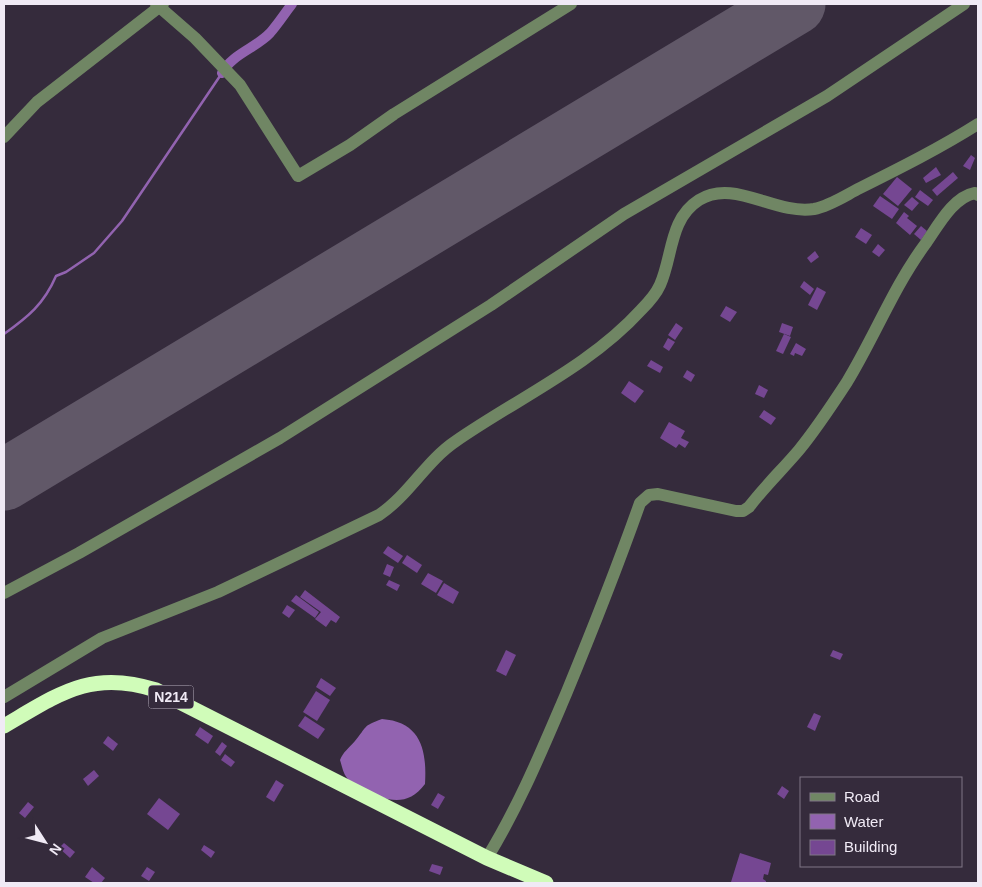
<svg xmlns="http://www.w3.org/2000/svg" width="982" height="887" font-family="Helvetica,sans-serif">
	<style>
		.water { fill: #9263b0 }
		.lines { fill: none; stroke-linecap: round; stroke-linejoin: round }
		.stream { stroke: #9263b0; stroke-width: 2.5 }
		.canal { stroke: #9263b0; stroke-width: 10 }
		.runway { stroke: #615868; stroke-width: 61 }
		.building { fill: #754792 }
		.minor { stroke: #708664; stroke-width: 12 }
		.highway { stroke: #d0fcb9; stroke-width: 15 }
		.labels { text-anchor: middle; stroke-width: 4; stroke-linejoin: round; paint-order: stroke }
		.shield { fill: #352b3c; stroke: #b8b1be; stroke-width: 1 }
		.shield-label { font-size: 14px; font-weight: bold; fill: #f0eaf5 }
	</style>
	<rect width="100%" height="100%" fill="#352b3c"/>
	<path class="water" d="M382,719C421,722 427,750 425,784C407,808 386,801 363,789C358,786 350,783 347,778C343,773 342,766 340,760C343,752 349,748 355,741C367,727 362,726 382,719Z"/>
	<g class="lines">
		<path class="stream" d="M4,334C28,317 44,304 56,276L66,272L94,253L122,221L222,73"/>
		<path class="canal" d="M222,73C232,54 256,48 270,33C278,24 285,13 292,4"/>
		<polyline class="runway" points="4,480 795,4"/>
	</g>
	<g class="building">
		<polygon points="971,155 975,158 970,170 963,166"/>
		<polygon points="936,167 941,175 926,183 923,178"/>
		<polygon points="953,172 958,178 937,196 932,190"/>
		<polygon points="897,177 912,189 898,206 883,194"/>
		<polygon points="920,190 933,200 928,206 915,197"/>
		<polygon points="880,196 899,209 892,219 873,206"/>
		<polygon points="912,197 919,203 912,211 904,205"/>
		<polygon points="904,212 909,216 907,218 917,226 910,235 896,223"/>
		<polygon points="921,226 927,231 921,240 914,234"/>
		<polygon points="861,228 872,235 866,244 855,237"/>
		<polygon points="878,244 885,250 879,257 872,252"/>
		<polygon points="815,251 819,257 811,263 807,258"/>
		<polygon points="804,281 814,289 810,295 800,287"/>
		<polygon points="817,287 826,292 817,310 808,305"/>
		<polygon points="726,306 737,312 730,322 720,316"/>
		<polygon points="676,323 683,328 675,340 668,335"/>
		<polygon points="782,323 793,327 790,336 779,332"/>
		<polygon points="784,334 791,337 783,354 776,351"/>
		<polygon points="668,338 675,342 669,351 663,347"/>
		<polygon points="796,343 806,349 802,356 795,353 794,356 790,354"/>
		<polygon points="651,360 663,367 660,373 647,366"/>
		<polygon points="687,370 695,375 691,382 683,377"/>
		<polygon points="629,381 644,391 635,403 621,393"/>
		<polygon points="759,385 768,390 764,398 755,394"/>
		<polygon points="764,410 776,418 771,425 759,417"/>
		<polygon points="669,422 685,431 681,438 689,442 685,448 679,444 676,448 660,438"/>
		<polygon points="388,546 403,556 398,563 383,553"/>
		<polygon points="407,555 422,565 417,573 402,563"/>
		<polygon points="387,564 394,567 390,577 383,574"/>
		<polygon points="428,573 443,581 436,593 421,584"/>
		<polygon points="389,580 400,585 397,591 386,585"/>
		<polygon points="444,583 459,592 453,604 437,595"/>
		<polygon points="305,590 340,617 336,623 331,620 326,627 315,619 321,612 300,597"/>
		<polygon points="296,595 319,612 315,618 291,601"/>
		<polygon points="287,605 295,610 289,618 282,613"/>
		<polygon points="506,650 516,655 506,676 496,671"/>
		<polygon points="833,650 843,654 840,660 830,656"/>
		<polygon points="321,678 336,688 330,696 316,687"/>
		<polygon points="316,691 330,700 317,721 303,712"/>
		<polygon points="814,713 821,716 815,731 807,727"/>
		<polygon points="305,716 325,729 318,739 298,726"/>
		<polygon points="200,727 213,736 208,744 195,735"/>
		<polygon points="108,736 118,744 113,751 103,743"/>
		<polygon points="222,742 227,746 220,756 215,752"/>
		<polygon points="225,754 235,762 231,767 221,760"/>
		<polygon points="94,770 99,776 88,786 83,779"/>
		<polygon points="276,780 284,785 274,802 266,797"/>
		<polygon points="782,786 789,791 784,799 777,794"/>
		<polygon points="438,793 445,797 438,809 431,805"/>
		<polygon points="159,798 180,814 168,830 147,814"/>
		<polygon points="28,802 34,807 25,818 19,813"/>
		<polygon points="64,843 75,852 70,858 59,848"/>
		<polygon points="204,845 215,852 211,858 201,850"/>
		<polygon points="740,853 771,863 768,875 764,874 763,879 766,881 766,883 731,882"/>
		<polygon points="432,864 443,867 440,875 429,871"/>
		<polygon points="92,867 105,878 101,883 94,883 85,877"/>
		<polygon points="147,867 155,872 149,881 141,876"/>
	</g>
	<g class="lines">
		<g class="minor">
			<polyline points="156,4 195,38 240,85 298,176 350,145 394,114 571,4"/>
			<polyline points="4,137 37,102 163,4"/>
			<polyline points="4,593 79,553 280,438 491,305 624,214 827,96 964,4"/>
			<path d="M4,697L102,638L218,592L379,515C409,495 426,461 456,441C518,398 590,366 641,310C648,303 656,294 660,285C673,256 669,219 699,200C734,178 774,215 814,209C830,206 846,195 860,188C900,168 940,148 978,124"/>
			<path d="M487,858C519,806 542,750 566,694C592,631 617,568 640,503L649,495L658,494L736,511H743L749,507C765,486 783,469 799,450C817,428 832,405 847,382C875,336 894,286 926,243C938,226 953,197 975,193L978,195"/>
		</g>
		<path class="highway" d="M4,726C59,694 91,669 156,690L487,858L546,883"/>
	</g>
	<g class="labels">
		<rect class="shield" x="148.5" y="685.5" width="45" height="23" rx="4"/>
		<g class="shield-label">
			<text x="171" y="702">N214</text>
		</g>
	</g>
	<rect width="982" height="887" fill="none" stroke="#f0eaf5" stroke-width="10"/>
	<rect x="800" y="777" width="162" height="90" fill="#352b3c" stroke="#807786"/>
	<rect x="810" y="793" width="25" height="8" fill="#708664" stroke="#807786"/>
	<text x="844" y="802" font-size="15" fill="#f0eaf5">Road</text>
	<rect x="810" y="814" width="25" height="15" fill="#9263b0" stroke="#807786"/>
	<text x="844" y="827" font-size="15" fill="#f0eaf5">Water</text>
	<rect x="810" y="840" width="25" height="15" fill="#754792" stroke="#807786"/>
	<text x="844" y="852" font-size="15" fill="#f0eaf5">Building</text>
	<g transform="translate(45 842) rotate(126)" stroke="#352b3c" stroke-width="4" paint-order="stroke">
	<path d="M0-4L9 19L0 12L-9 19Z" fill="#f0eaf5"/>
	<text y="-8" font-size="14" font-weight="bold" text-anchor="middle" fill="#f0eaf5">N</text>
	</g>
</svg>
